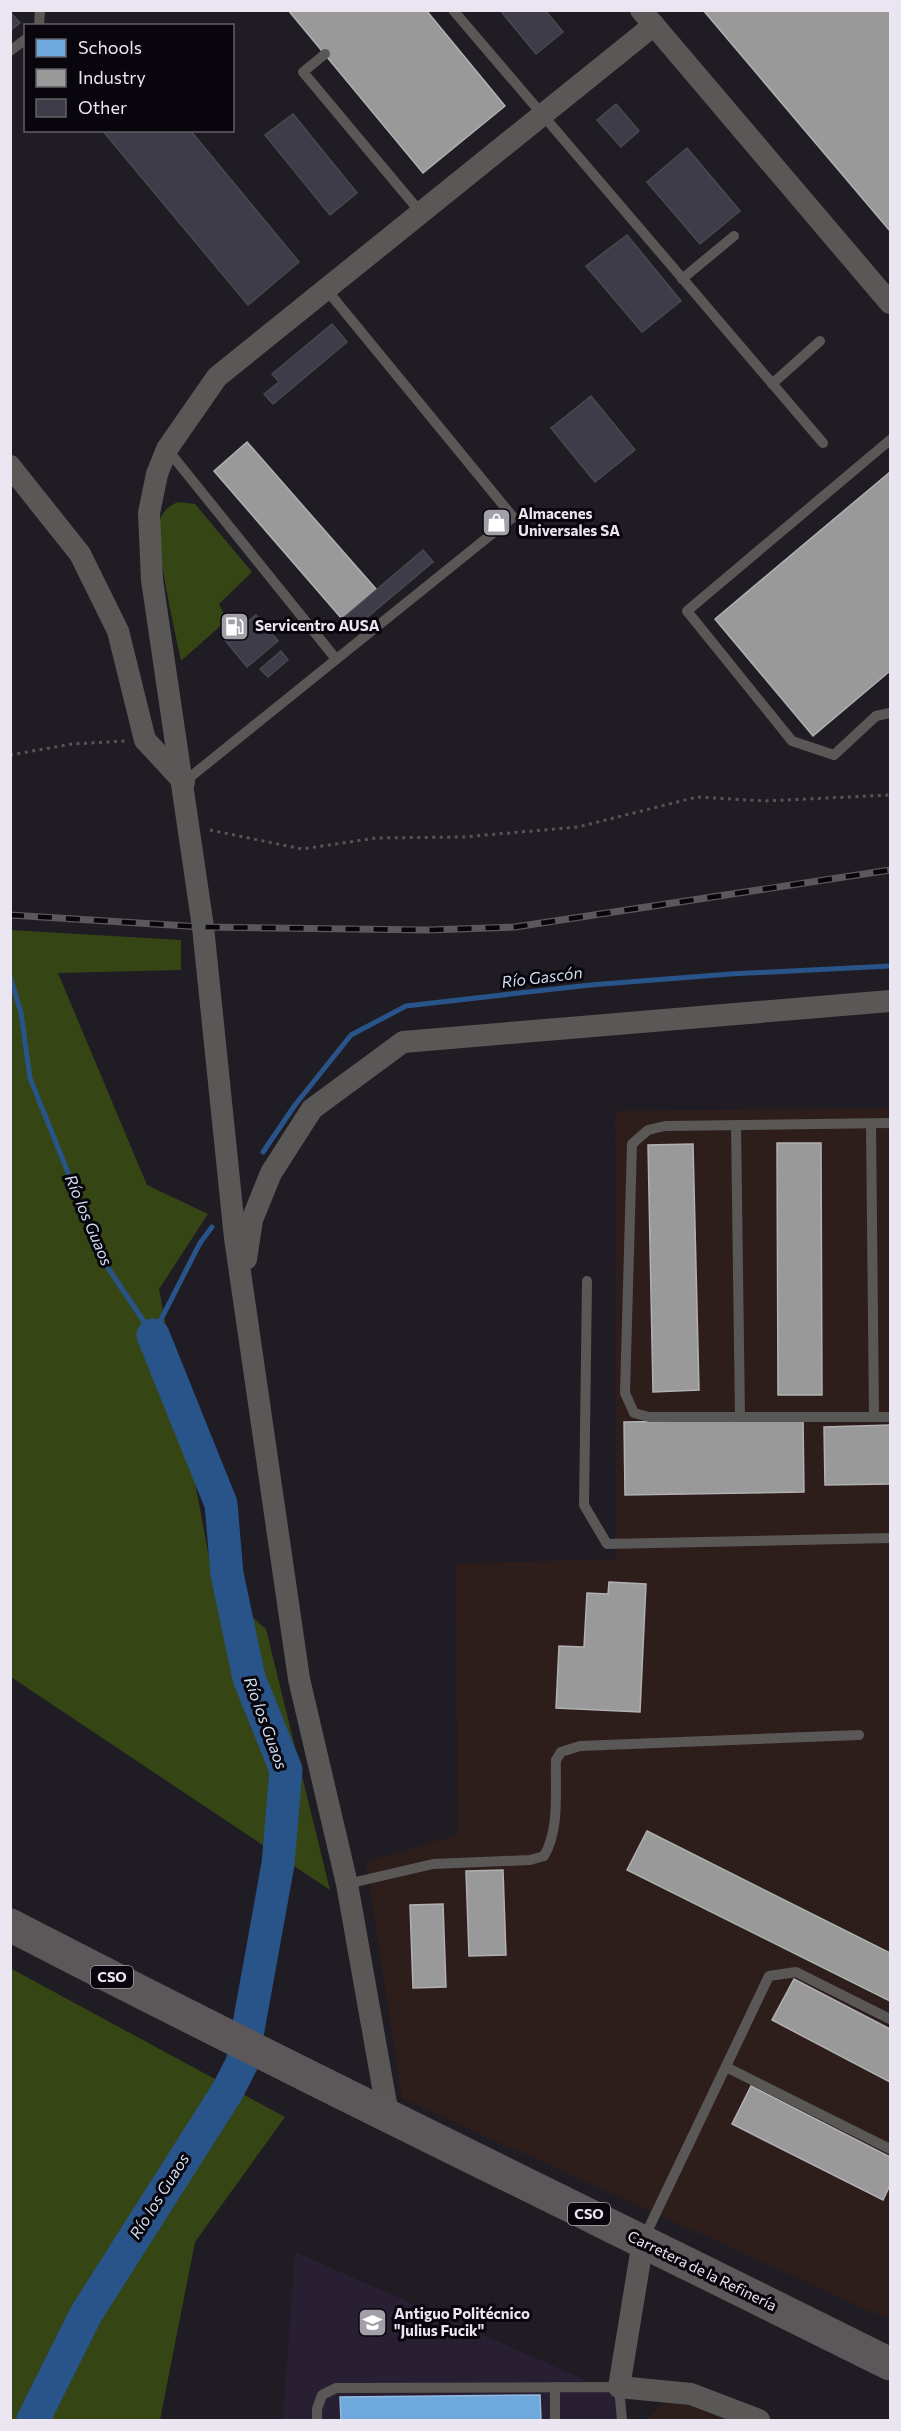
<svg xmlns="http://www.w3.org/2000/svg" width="901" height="2431" font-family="Commissioner,sans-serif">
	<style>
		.built { fill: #291f33 }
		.industrial { fill: #2e1e1b }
		.green { fill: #354514 }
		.schools { fill: #6fa8dc; stroke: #94bae2; stroke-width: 1.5 }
		.industry { fill: #999; stroke: #b1b0b3; stroke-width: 1.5 }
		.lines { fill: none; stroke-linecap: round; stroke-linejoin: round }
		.stream { stroke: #295489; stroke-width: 5 }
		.river { stroke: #295489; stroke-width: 33 }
		.building { fill: #3f3c4a; stroke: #4a484f; stroke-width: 1.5 }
		.path { stroke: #575457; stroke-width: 3; stroke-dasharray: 3 4.5; stroke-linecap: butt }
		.lane { stroke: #5a5857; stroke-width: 10 }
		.street { stroke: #5a5857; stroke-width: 22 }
		.primary { stroke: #5c585a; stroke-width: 33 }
		.rail-casing { stroke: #5a585b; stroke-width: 7 }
		.rail { stroke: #08060c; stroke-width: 4.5; stroke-dasharray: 14; stroke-linecap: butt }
		.labels { text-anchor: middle; stroke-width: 6; stroke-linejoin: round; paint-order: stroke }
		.shield { fill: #08060c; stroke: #a6a2ac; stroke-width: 1.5 }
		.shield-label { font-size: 14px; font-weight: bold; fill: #eae5f0 }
		.poi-label { font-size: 15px; font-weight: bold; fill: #eae5f0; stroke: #08060c; text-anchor: start }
		.street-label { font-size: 15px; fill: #eae5f0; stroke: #08060c }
		.water-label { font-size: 16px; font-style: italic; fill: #d0deef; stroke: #08060c }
	</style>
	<rect width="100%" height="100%" fill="#201c24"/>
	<polygon class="built" points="295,2252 617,2394 618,2420 283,2420"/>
	<g class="industrial">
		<polygon points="890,1108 890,2320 402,2098 366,1862 458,1835 455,1564 616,1559 615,1111"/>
		<polygon points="665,2400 686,2404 725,2420 647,2420"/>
	</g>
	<g class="green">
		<path d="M178,502L195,504L252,572L219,604L227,620L181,661C176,634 152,537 161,517C165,509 171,505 178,502Z"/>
		<polygon points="10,930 181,940 181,970 58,973 147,1185 208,1214 159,1289 214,1584 266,1629 330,1890 11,1677"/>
		<polygon points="10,1968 285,2117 195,2242 160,2420 11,2420"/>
	</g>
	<polygon class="schools" points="540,2395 541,2420 341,2420 340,2397"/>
	<g class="industry">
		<polygon points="288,10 426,10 505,106 423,173"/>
		<polygon points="703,10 890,10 890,231"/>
		<polygon points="247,442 376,589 342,619 214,471"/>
		<polygon points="890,472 890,671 813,736 715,619"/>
		<polygon points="777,1143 821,1143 822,1395 778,1395"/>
		<polygon points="693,1144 699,1390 653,1392 648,1145"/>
		<polygon points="803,1419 804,1492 625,1495 624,1422"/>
		<polygon points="890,1425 890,1484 825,1485 824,1427"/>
		<polygon points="609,1582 646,1584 640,1712 556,1708 559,1646 584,1647 587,1593 608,1594"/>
		<polygon points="647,1831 890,1953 890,2001 627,1870"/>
		<polygon points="503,1870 506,1955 469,1956 466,1871"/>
		<polygon points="443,1904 446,1987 413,1988 410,1905"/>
		<polygon points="794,1979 890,2029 890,2082 772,2020"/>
		<polygon points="751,2086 890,2157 890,2185 883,2200 732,2124"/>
	</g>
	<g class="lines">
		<g class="stream">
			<polyline points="10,976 21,1013 30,1078 104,1262 153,1335 200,1243 212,1227"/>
			<polyline points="263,1152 295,1105 351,1035 406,1006 590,985 730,974 890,966"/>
		</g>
		<polyline class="river" points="33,2420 86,2314 227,2092 242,2063 278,1864 286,1770 249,1678 227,1574 221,1504 153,1335"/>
	</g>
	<g class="building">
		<polygon points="500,10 545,10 563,32 536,54"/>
		<polygon points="10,12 20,23 10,31"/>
		<polygon points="616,104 639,131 621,147 597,120"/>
		<polygon points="293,114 357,193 330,215 265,135"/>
		<polygon points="102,130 190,130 299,262 248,305"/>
		<polygon points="687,148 740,211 700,244 647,182"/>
		<polygon points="627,235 681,301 642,332 586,266"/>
		<polygon points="332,324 347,342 273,404 264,394 279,382 272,374"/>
		<polygon points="591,396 635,450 595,482 551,428"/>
		<polygon points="423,550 433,562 352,630 342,619"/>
		<polygon points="256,615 278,641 247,667 225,640"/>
		<polygon points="281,651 288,660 268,677 260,669"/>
	</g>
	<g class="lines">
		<g class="path">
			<polyline points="10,755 72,744 125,741"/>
			<polyline points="210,830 302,849 376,838 463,837 578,827 697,797 765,801 890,795"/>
		</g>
		<g class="lane">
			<polyline points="453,10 823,443"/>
			<polyline points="39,26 40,10"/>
			<polyline points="10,51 26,39"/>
			<polyline points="325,54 303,72 421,213"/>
			<polyline points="682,279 734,236"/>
			<polyline points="772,384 820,341"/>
			<polyline points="890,440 687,611 792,741 834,755 876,716 890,713"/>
			<polyline points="167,449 336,659"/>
			<polyline points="184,782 513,517 326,289"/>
			<polyline points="890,1123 665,1126 648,1130 632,1144 625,1393 634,1413 649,1417 890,1417"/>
			<polyline points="871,1124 874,1417"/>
			<polyline points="736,1125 740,1417"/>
			<polyline points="587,1281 584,1505 607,1544 890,1538"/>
			<path d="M347,1884L433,1864L530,1860L544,1856C560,1829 555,1790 556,1760L561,1752L580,1746L859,1735"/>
			<polyline points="726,2067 890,2149"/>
			<polyline points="644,2238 769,1976 796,1972 890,2019"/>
			<polyline points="555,2387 555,2420"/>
			<polyline points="317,2420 317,2409 322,2395 336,2388 619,2387 622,2420"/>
		</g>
		<g class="street">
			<polyline points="641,10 890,303"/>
			<polyline points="10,466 80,554 118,631 145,740 184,782"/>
			<polyline points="246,1259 252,1220 271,1173 312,1109 403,1042 890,1001"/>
			<polyline points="388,2115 347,1884 299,1679 235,1238 203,927 152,580 149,513 157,474 167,449 217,377 654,25"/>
			<polyline points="643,2241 619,2387 691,2394 759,2420"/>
		</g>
		<path class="primary" d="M10,1925C302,2076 597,2218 890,2364"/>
		<defs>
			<polyline id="rail" points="10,915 203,927 428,930 515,927 890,870"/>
		</defs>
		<use href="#rail" class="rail-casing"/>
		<use href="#rail" class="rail"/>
	</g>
	<defs>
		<symbol id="shop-square" viewBox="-11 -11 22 22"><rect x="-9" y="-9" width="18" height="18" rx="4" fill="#a39fa9" stroke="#08060c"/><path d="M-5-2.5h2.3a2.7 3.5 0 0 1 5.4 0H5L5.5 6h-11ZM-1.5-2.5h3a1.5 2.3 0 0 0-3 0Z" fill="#fff"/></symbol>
		<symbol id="fuel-square" viewBox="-11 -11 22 22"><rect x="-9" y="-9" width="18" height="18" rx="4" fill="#a39fa9" stroke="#08060c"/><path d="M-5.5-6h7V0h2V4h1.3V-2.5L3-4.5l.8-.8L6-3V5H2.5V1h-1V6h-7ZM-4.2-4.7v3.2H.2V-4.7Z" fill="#fff"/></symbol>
		<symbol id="school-square" viewBox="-11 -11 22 22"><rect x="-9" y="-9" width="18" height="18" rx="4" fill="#a39fa9" stroke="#08060c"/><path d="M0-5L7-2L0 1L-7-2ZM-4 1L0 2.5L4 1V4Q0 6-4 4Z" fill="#fff"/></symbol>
	</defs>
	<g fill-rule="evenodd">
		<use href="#shop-square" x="480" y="506" width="33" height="33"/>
		<use href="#fuel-square" x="218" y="610" width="33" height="33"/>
		<use href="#school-square" x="356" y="2306" width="33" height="33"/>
	</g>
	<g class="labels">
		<g class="shield">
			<rect x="91" y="1966" width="42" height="22" rx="4.5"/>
			<rect x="568" y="2203" width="42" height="22" rx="4.5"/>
		</g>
		<g class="shield-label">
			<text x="112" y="1982">CSO</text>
			<text x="589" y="2219">CSO</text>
		</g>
		<g class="poi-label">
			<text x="518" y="519">Almacenes<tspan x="518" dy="17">Universales SA</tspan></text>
			<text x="255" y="631">Servicentro AUSA</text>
			<text x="394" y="2319">Antiguo Politécnico<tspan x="394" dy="17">"Julius Fucik"</tspan></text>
		</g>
		<g class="street-label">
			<text transform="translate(702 2271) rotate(26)" y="5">Carretera de la Refinería</text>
		</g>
		<g class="water-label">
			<text transform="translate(542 977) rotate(-7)" y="6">Río Gascón</text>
			<text transform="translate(89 1220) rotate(67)" y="6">Río los Guaos</text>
			<text transform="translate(266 1723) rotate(70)" y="6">Río los Guaos</text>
			<text transform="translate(159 2196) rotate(-58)" y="6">Río los Guaos</text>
		</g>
	</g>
	<rect width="901" height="2431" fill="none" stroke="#eae5f0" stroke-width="24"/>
	<rect x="24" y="24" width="210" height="108" fill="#08060c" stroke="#625f67" stroke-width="1.5"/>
	<rect x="36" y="39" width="30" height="18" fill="#6fa8dc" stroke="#625f67" stroke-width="1.5"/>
	<text x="78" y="54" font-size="18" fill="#eae5f0">Schools</text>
	<rect x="36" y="69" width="30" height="18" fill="#999999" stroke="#625f67" stroke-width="1.5"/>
	<text x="78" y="84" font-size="18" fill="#eae5f0">Industry</text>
	<rect x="36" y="99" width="30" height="18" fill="#3f3c4a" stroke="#625f67" stroke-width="1.5"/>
	<text x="78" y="114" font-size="18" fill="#eae5f0">Other</text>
</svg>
